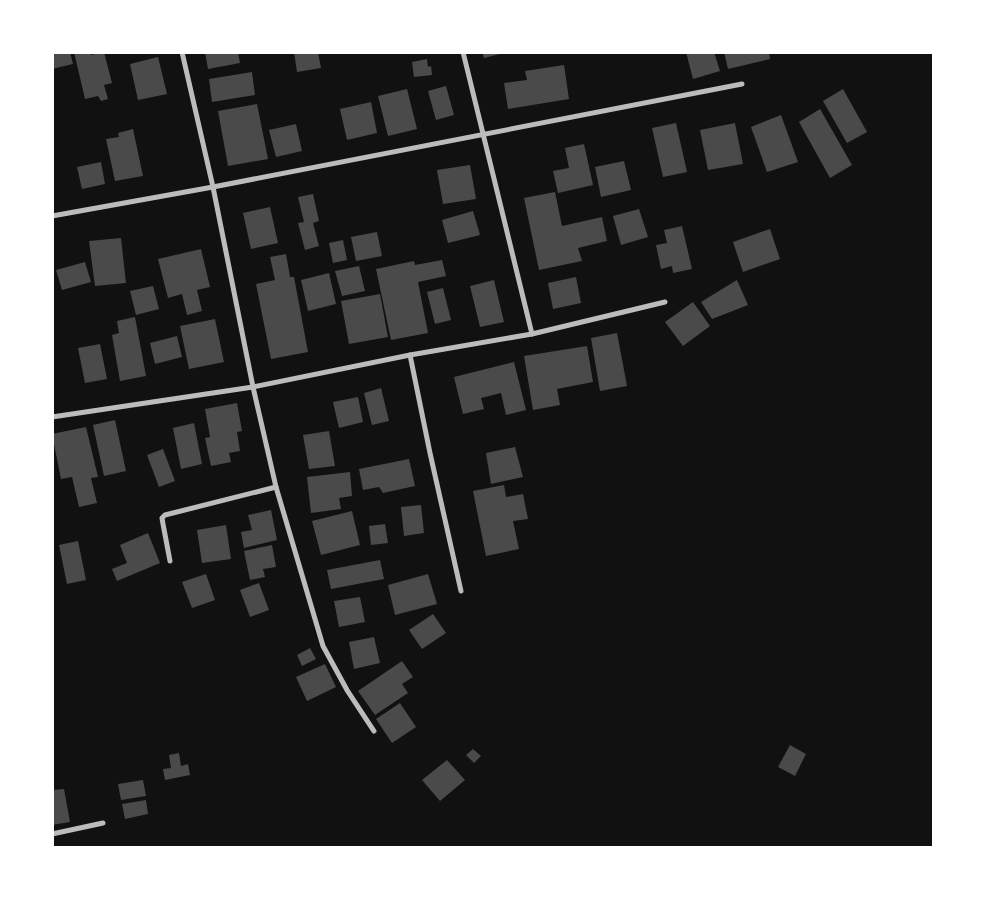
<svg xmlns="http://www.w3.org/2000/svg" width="986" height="900" font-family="Arial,sans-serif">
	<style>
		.building { fill: #4a4a4a }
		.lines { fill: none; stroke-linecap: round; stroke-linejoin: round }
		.minor { stroke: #bcbcbc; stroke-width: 5 }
	</style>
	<rect width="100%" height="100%" fill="#111"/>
	<g class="building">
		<polygon points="52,52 70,52 73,64 52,69"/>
		<polygon points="74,52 91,52 91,55 104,52 112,83 104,85 108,99 101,101 98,96 85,99"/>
		<polygon points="205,52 238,52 240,63 208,69"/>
		<polygon points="294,52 318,52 321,68 297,72"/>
		<polygon points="482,52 504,52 504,53 484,58"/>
		<polygon points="686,52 714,52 720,71 693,79"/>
		<polygon points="724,52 769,52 770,59 728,69"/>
		<polygon points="158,57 167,94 138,100 130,64"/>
		<polygon points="427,59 428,67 431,66 432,75 414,77 412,62"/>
		<polygon points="564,65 569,99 508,109 504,83 527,80 525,71"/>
		<polygon points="252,72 255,95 212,102 209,79"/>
		<polygon points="446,86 454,115 436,120 428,91"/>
		<polygon points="407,89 417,129 388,136 378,96"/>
		<polygon points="843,89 867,132 847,143 823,101"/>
		<polygon points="371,102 377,133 347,140 340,109"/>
		<polygon points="257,104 268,159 228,166 218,111"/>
		<polygon points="820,109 852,165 830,178 799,122"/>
		<polygon points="781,115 798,162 767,172 751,127"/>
		<polygon points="676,123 687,172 663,177 652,128"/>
		<polygon points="735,123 743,164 708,170 700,130"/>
		<polygon points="296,124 302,151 276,157 269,130"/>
		<polygon points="133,129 143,176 115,181 106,139 119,137 118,133"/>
		<polygon points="584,144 593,185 558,193 553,171 569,168 565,148"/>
		<polygon points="624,161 631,190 601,197 595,167"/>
		<polygon points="101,162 105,184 82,189 77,167"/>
		<polygon points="470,165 476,199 443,204 437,170"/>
		<polygon points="555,192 562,226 602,217 607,241 578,248 582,261 539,270 524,198"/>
		<polygon points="313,194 319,221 313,223 319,246 305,250 298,223 304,222 298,197"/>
		<polygon points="270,207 278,243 251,249 243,213"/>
		<polygon points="639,209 648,237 621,245 613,216"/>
		<polygon points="473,211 480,235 448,243 442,220"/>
		<polygon points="682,226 692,269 673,273 672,266 661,269 656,245 667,243 664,230"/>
		<polygon points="770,229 780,259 743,272 733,242"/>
		<polygon points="377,232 382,256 356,261 351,237"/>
		<polygon points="121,238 126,283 95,286 89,241"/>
		<polygon points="343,240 347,260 333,263 329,243"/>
		<polygon points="201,249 210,287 197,290 202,311 187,315 182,294 168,298 158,259"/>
		<polygon points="286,254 290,277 294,277 308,352 271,359 256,284 275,280 270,257"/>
		<polygon points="442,260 446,276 418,282 428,333 391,340 376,269 414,261 415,265"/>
		<polygon points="85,262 91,282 62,290 56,270"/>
		<polygon points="359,266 365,291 342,296 335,271"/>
		<polygon points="329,273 336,304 308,311 301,280"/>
		<polygon points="576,277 581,303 553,309 548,283"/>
		<polygon points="494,280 504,322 480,327 470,286"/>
		<polygon points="737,280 748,305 712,319 701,302"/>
		<polygon points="153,286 159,309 136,315 130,291"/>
		<polygon points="443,288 451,320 435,324 427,292"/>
		<polygon points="380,294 388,337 349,344 341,301"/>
		<polygon points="693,302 710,326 683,346 665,322"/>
		<polygon points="135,317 146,376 120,381 112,335 119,333 117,321"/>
		<polygon points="215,319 224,362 189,369 180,326"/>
		<polygon points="617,333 627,386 600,391 591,338"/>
		<polygon points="177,336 182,357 155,364 150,343"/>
		<polygon points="100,344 107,379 85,383 78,348"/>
		<polygon points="587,346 593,382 557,389 560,405 533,410 524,356"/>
		<polygon points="514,362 526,410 506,415 501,393 481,398 484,409 463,414 454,377"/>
		<polygon points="381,388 389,421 372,425 364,393"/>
		<polygon points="358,397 363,422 339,428 333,402"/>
		<polygon points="237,403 242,431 237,432 240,451 229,453 231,462 211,466 205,438 210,437 205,409"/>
		<polygon points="115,420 126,471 104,476 93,425"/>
		<polygon points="194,423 202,464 181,469 173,428"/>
		<polygon points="86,427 98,477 91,478 97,503 79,507 72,477 61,479 52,434"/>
		<polygon points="329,431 335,466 309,469 303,435"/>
		<polygon points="515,447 523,477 491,484 486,453"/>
		<polygon points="163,449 175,481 159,487 147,455"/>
		<polygon points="409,459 415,486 383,493 379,487 363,490 359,469"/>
		<polygon points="350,472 352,496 339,498 341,509 311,513 307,477"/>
		<polygon points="504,485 506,497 523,494 528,519 513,521 519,549 486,556 473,491"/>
		<polygon points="421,505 424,533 404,536 401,507"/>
		<polygon points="271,510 277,540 244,548 241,532 252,530 248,515"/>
		<polygon points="352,511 360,545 321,555 312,521"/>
		<polygon points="385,524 388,543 371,545 369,526"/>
		<polygon points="226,525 231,559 202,563 197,530"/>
		<polygon points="148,533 160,563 117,581 112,569 127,563 120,545"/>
		<polygon points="78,541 86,580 67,584 59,545"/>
		<polygon points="272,545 276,567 263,569 265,577 250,580 244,551"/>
		<polygon points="380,560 384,579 331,589 327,570"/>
		<polygon points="206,574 215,600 192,608 182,582"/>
		<polygon points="428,574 437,604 395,615 388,585"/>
		<polygon points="259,583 269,610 250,617 240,590"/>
		<polygon points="360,597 365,622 339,627 334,601"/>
		<polygon points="433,614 446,633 422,649 409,630"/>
		<polygon points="374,637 380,663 354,669 349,642"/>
		<polygon points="310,648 316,659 302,666 297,655"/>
		<polygon points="402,661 413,677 402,684 408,693 375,715 358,691"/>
		<polygon points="325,664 336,687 307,701 296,677"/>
		<polygon points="400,703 416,727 392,743 376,719"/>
		<polygon points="790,745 806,754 795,776 778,767"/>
		<polygon points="473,749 481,756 474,763 466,755"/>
		<polygon points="179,753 181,766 188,764 190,775 165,780 163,769 171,768 169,755"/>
		<polygon points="447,760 465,780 440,801 422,780"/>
		<polygon points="143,780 146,796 121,800 118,784"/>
		<polygon points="64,789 70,822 52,825 52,790"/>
		<polygon points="146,800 148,814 125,819 122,804"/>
	</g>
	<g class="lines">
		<g class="minor">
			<polyline points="182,52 213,187 253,387 276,487 323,646 347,690 374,731"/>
			<polyline points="463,52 532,334"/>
			<polyline points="52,216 213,187 742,84"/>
			<polyline points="410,355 430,453 461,591"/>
			<polyline points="52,417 253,387 410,355 532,334 665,302"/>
			<polyline points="170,561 163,524 162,518 165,515 276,487"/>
			<polyline points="52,834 103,823"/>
		</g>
	</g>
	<rect width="986" height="900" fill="none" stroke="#ffffff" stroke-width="108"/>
</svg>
